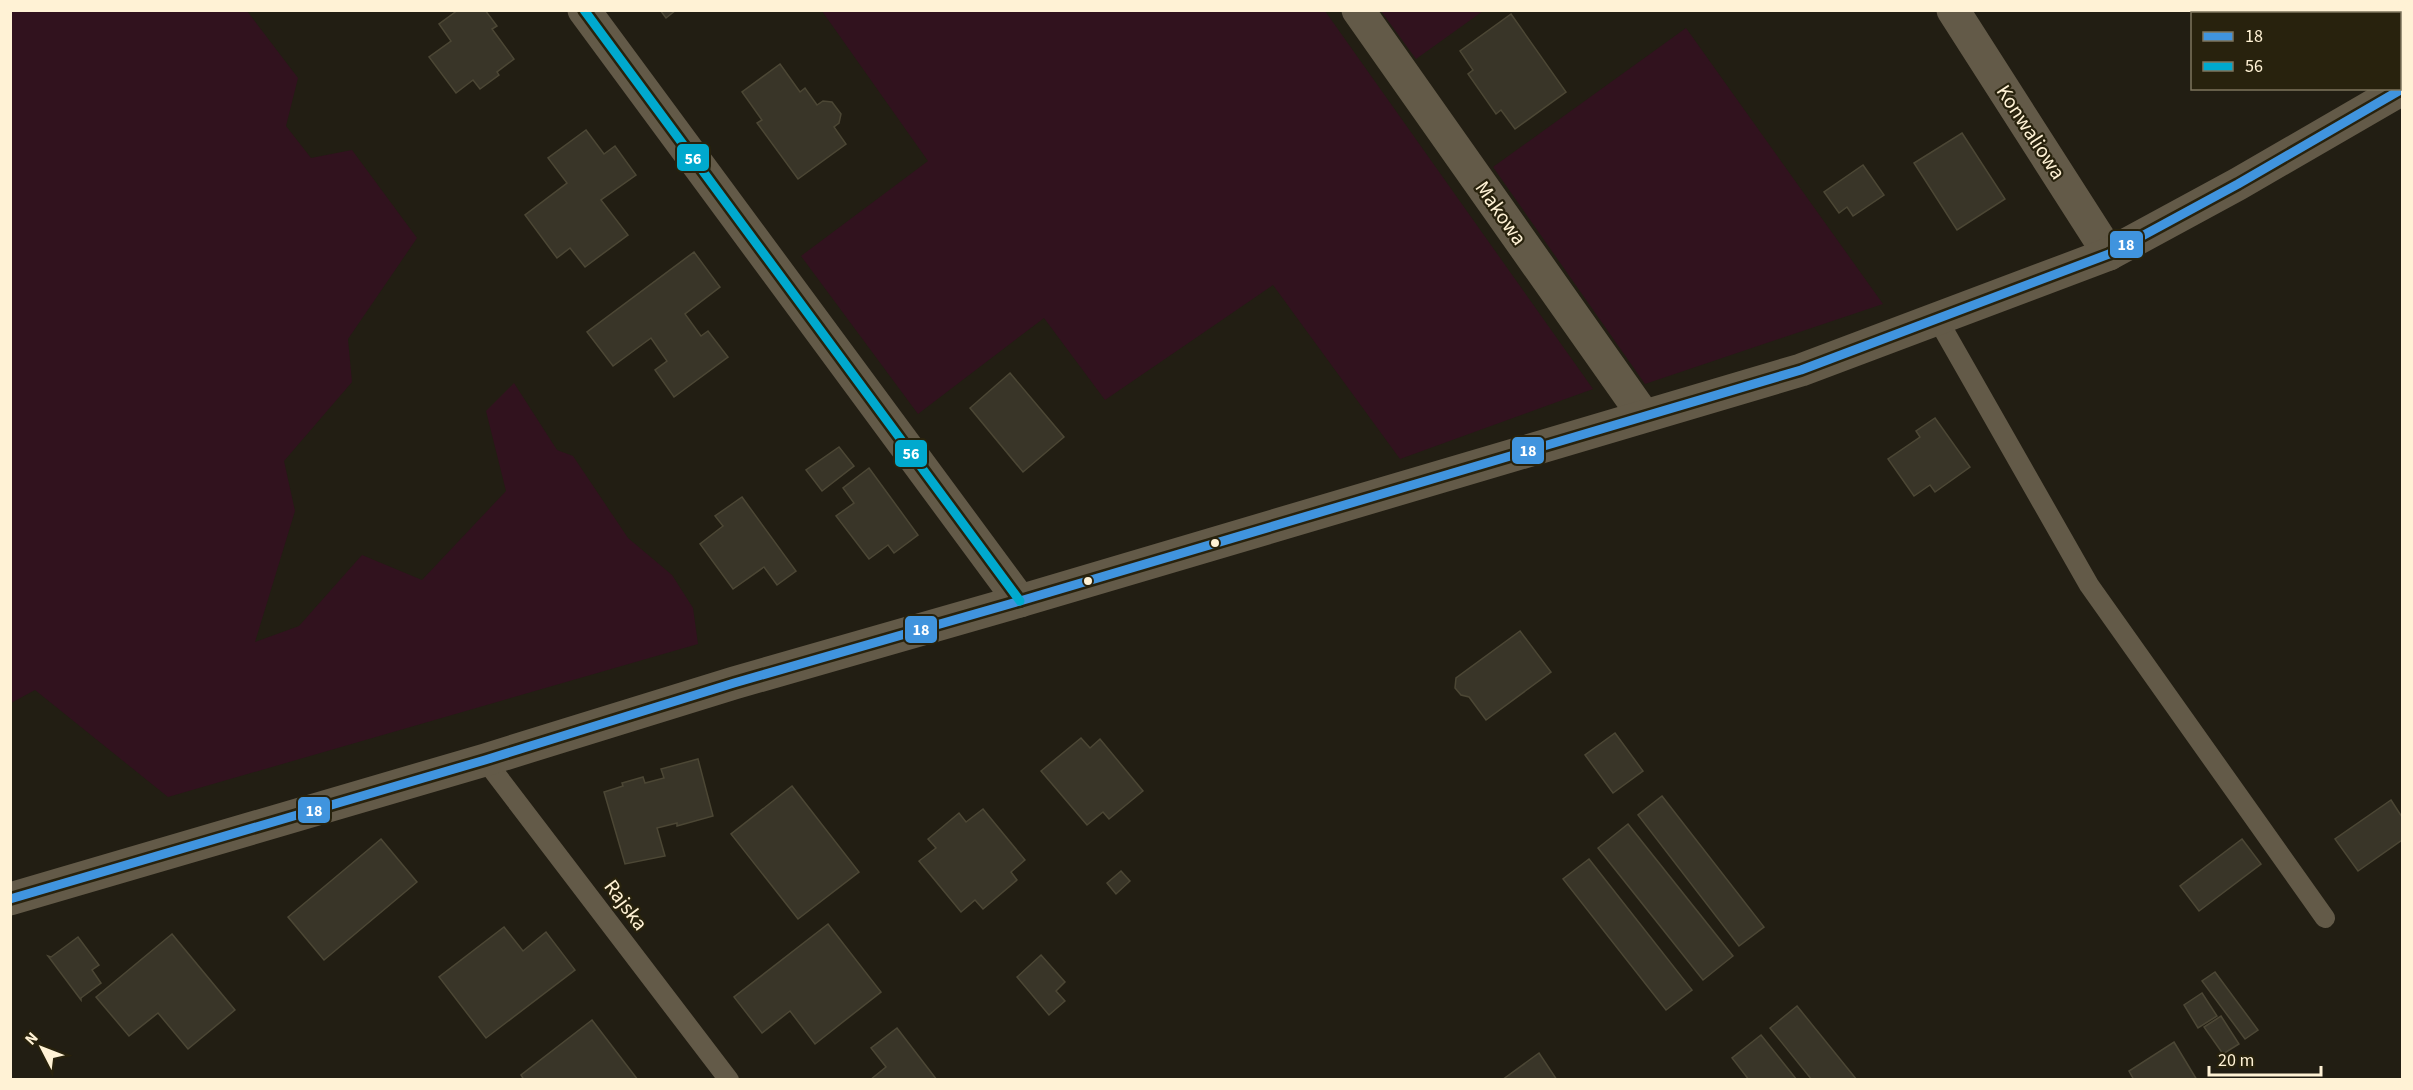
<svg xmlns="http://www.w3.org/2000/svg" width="2413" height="1090" font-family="'Source Sans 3',sans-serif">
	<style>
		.green { fill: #31121e }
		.building { fill: #393528; stroke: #4c4735; stroke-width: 1.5 }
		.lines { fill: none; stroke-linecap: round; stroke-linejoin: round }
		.lane { stroke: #635a48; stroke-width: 20 }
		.street { stroke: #635a48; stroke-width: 33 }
		.bus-1-casing { stroke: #28220d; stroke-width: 14 }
		.bus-2-casing { stroke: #28220d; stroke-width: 14 }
		.bus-1 { stroke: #4094de; stroke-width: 9 }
		.bus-2 { stroke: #00a9ce; stroke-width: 9 }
		.bus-dot { fill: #fff2d5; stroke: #28220d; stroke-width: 2 }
		.labels { text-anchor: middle; stroke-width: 4.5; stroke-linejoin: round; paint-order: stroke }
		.street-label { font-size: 21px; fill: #fff2d5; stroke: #28220d }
		.line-badge { stroke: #28220d; stroke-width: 2 }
		.badge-label { font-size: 16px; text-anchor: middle; font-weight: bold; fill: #fff }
	</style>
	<rect width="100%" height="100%" fill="#221e13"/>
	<g class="green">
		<polygon points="11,10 247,11 298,78 286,126 311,158 352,150 417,238 348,339 352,382 284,461 295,511 255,642 299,626 362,555 422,580 506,491 486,411 514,383 557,450 573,456 628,538 672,575 693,608 698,644 168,797 35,690 11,703"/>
		<polygon points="822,11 1325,11 1593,389 1400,459 1273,285 1105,400 1044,318 918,414 801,256 928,161"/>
		<polygon points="1381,11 1483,11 1416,59"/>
		<polygon points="1686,28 1883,304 1645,384 1493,167"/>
	</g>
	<g class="building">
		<polygon points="458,10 485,10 497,26 492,29 514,59 497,72 499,75 480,89 473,80 456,93 429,57 451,41 439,24"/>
		<polygon points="660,10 676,10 666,18"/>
		<polygon points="1511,14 1566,92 1515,129 1501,110 1496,114 1468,74 1473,70 1460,51"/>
		<polygon points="780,64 800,92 805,88 817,105 823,101 832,102 841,114 839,123 834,127 846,144 798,179 757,123 762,120 742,92"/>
		<polygon points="586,130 604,154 615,146 636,175 601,200 628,235 585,267 570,248 557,258 525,215 567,183 548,158"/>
		<polygon points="1962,133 2005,199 1957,230 1914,163"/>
		<polygon points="1863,165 1884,195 1853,216 1847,207 1839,213 1824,192"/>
		<polygon points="694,252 720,287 685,314 701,336 708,331 728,357 674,397 655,370 667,361 651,338 613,366 587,332"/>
		<polygon points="1010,373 1064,437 1023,472 970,408"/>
		<polygon points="1935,418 1970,467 1935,492 1930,485 1914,496 1888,459 1920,437 1916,431"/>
		<polygon points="839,447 854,466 822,491 806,470"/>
		<polygon points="869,468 918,535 894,553 888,545 869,559 836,516 854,503 843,488"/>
		<polygon points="742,497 796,571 777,585 764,567 733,589 700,544 723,526 715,516"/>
		<polygon points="1520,631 1551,672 1486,720 1469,697 1461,695 1455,688 1456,678"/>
		<polygon points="1615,733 1643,771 1613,793 1585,755"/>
		<polygon points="1081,738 1090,748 1100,739 1143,791 1109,819 1103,812 1087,825 1041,771"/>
		<polygon points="698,759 713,816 677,826 677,823 657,828 665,856 625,864 604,792 623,786 622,783 643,777 645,783 664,778 661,769"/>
		<polygon points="792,786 859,872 798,919 731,834"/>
		<polygon points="1662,796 1764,927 1739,946 1638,815"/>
		<polygon points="2391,800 2402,817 2402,840 2358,871 2335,839"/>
		<polygon points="983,809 1025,860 1011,872 1017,880 983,909 975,900 961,912 919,861 936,848 928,839 959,813 966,822"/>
		<polygon points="1628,824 1733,956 1703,980 1598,848"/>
		<polygon points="381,839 417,882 324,960 288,917"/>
		<polygon points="2242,839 2261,864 2199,911 2180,886"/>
		<polygon points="1589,859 1692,990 1666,1010 1563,879"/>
		<polygon points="1121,871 1130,881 1116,894 1107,883"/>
		<polygon points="828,924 881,992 815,1044 790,1011 762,1033 734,997"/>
		<polygon points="504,927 523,951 546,932 575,970 486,1038 439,977"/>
		<polygon points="172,934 235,1010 188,1049 158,1013 129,1036 96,997"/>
		<polygon points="78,937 99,965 92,970 101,983 81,998 81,1000 48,956 51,957"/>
		<polygon points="1041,955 1065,982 1056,991 1065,1001 1049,1015 1017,977"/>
		<polygon points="2215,972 2258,1030 2245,1039 2202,981"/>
		<polygon points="2202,993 2217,1016 2198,1028 2184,1005"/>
		<polygon points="1797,1006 1857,1080 1812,1080 1770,1028"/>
		<polygon points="2221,1016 2239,1044 2223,1054 2204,1027"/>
		<polygon points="592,1020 638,1080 524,1080 521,1075"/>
		<polygon points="897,1028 937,1080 870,1080 886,1067 871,1048"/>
		<polygon points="1761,1035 1797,1080 1749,1080 1732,1058"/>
		<polygon points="2174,1042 2197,1080 2134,1080 2129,1071"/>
		<polygon points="1539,1053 1557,1080 1502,1080"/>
	</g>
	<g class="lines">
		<g class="lane">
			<polyline points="1938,320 2089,585 2325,918"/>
			<polyline points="485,760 729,1080"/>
		</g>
		<g class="street">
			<polyline points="584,10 1020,601"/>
			<polyline points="1358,10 1644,416"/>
			<polyline points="1953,10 2109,254"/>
			<polyline points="10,899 485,760 734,683 1020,601 1801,370 2109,254 2238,184 2402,89"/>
		</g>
		<defs>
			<polyline id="bus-1" points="10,899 485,760 734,683 1020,601 1801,370 2109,254 2238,184 2402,89"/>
			<polyline id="bus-2" points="584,10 1020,601"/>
		</defs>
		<use href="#bus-1" class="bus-1-casing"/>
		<use href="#bus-2" class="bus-2-casing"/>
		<use href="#bus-1" class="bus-1"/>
		<use href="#bus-2" class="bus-2"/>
	</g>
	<g class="bus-dot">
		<circle cx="1215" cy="543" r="5"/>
		<circle cx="1088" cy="581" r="5"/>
	</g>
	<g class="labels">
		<g class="street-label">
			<text transform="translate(2031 132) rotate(57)" y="7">Konwaliowa</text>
			<text transform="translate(1501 213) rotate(55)" y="7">Makowa</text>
			<text transform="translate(626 905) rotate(53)" y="7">Rajska</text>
		</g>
	</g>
	<g class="line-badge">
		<rect x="676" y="143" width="34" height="29" rx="6" fill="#00a9ce"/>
		<rect x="2109" y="230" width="35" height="29" rx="6" fill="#4094de"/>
		<rect x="1511" y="436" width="34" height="29" rx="6" fill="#4094de"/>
		<rect x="894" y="439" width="34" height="29" rx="6" fill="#00a9ce"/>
		<rect x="904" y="615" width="34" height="29" rx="6" fill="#4094de"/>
		<rect x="297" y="796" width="34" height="28" rx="6" fill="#4094de"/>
	</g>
	<g class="badge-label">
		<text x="693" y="164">56</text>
		<text x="2126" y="250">18</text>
		<text x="1528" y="456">18</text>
		<text x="911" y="459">56</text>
		<text x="921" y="635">18</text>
		<text x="314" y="816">18</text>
	</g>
	<rect width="2413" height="1090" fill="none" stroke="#fff2d5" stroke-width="24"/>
	<rect x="2191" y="12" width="210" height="78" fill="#28220d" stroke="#7e755d" stroke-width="1.5"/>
	<rect x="2203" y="32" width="30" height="9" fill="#4094de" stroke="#7e755d" stroke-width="1.5"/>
	<text x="2245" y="42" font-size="18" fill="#fff2d5">18</text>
	<rect x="2203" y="62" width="30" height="9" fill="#00a9ce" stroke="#7e755d" stroke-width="1.5"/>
	<text x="2245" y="72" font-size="18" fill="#fff2d5">56</text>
	<g transform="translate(42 1048) rotate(312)" stroke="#28220d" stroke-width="4.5" paint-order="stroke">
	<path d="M0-4.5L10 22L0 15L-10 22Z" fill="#fff2d5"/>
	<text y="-9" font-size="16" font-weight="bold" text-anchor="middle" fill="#fff2d5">N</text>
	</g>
	<path d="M2209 1066v9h112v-9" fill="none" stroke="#fff2d5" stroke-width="3"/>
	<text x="2218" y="1066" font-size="18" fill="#fff2d5" stroke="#28220d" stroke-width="4.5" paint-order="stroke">20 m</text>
</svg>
